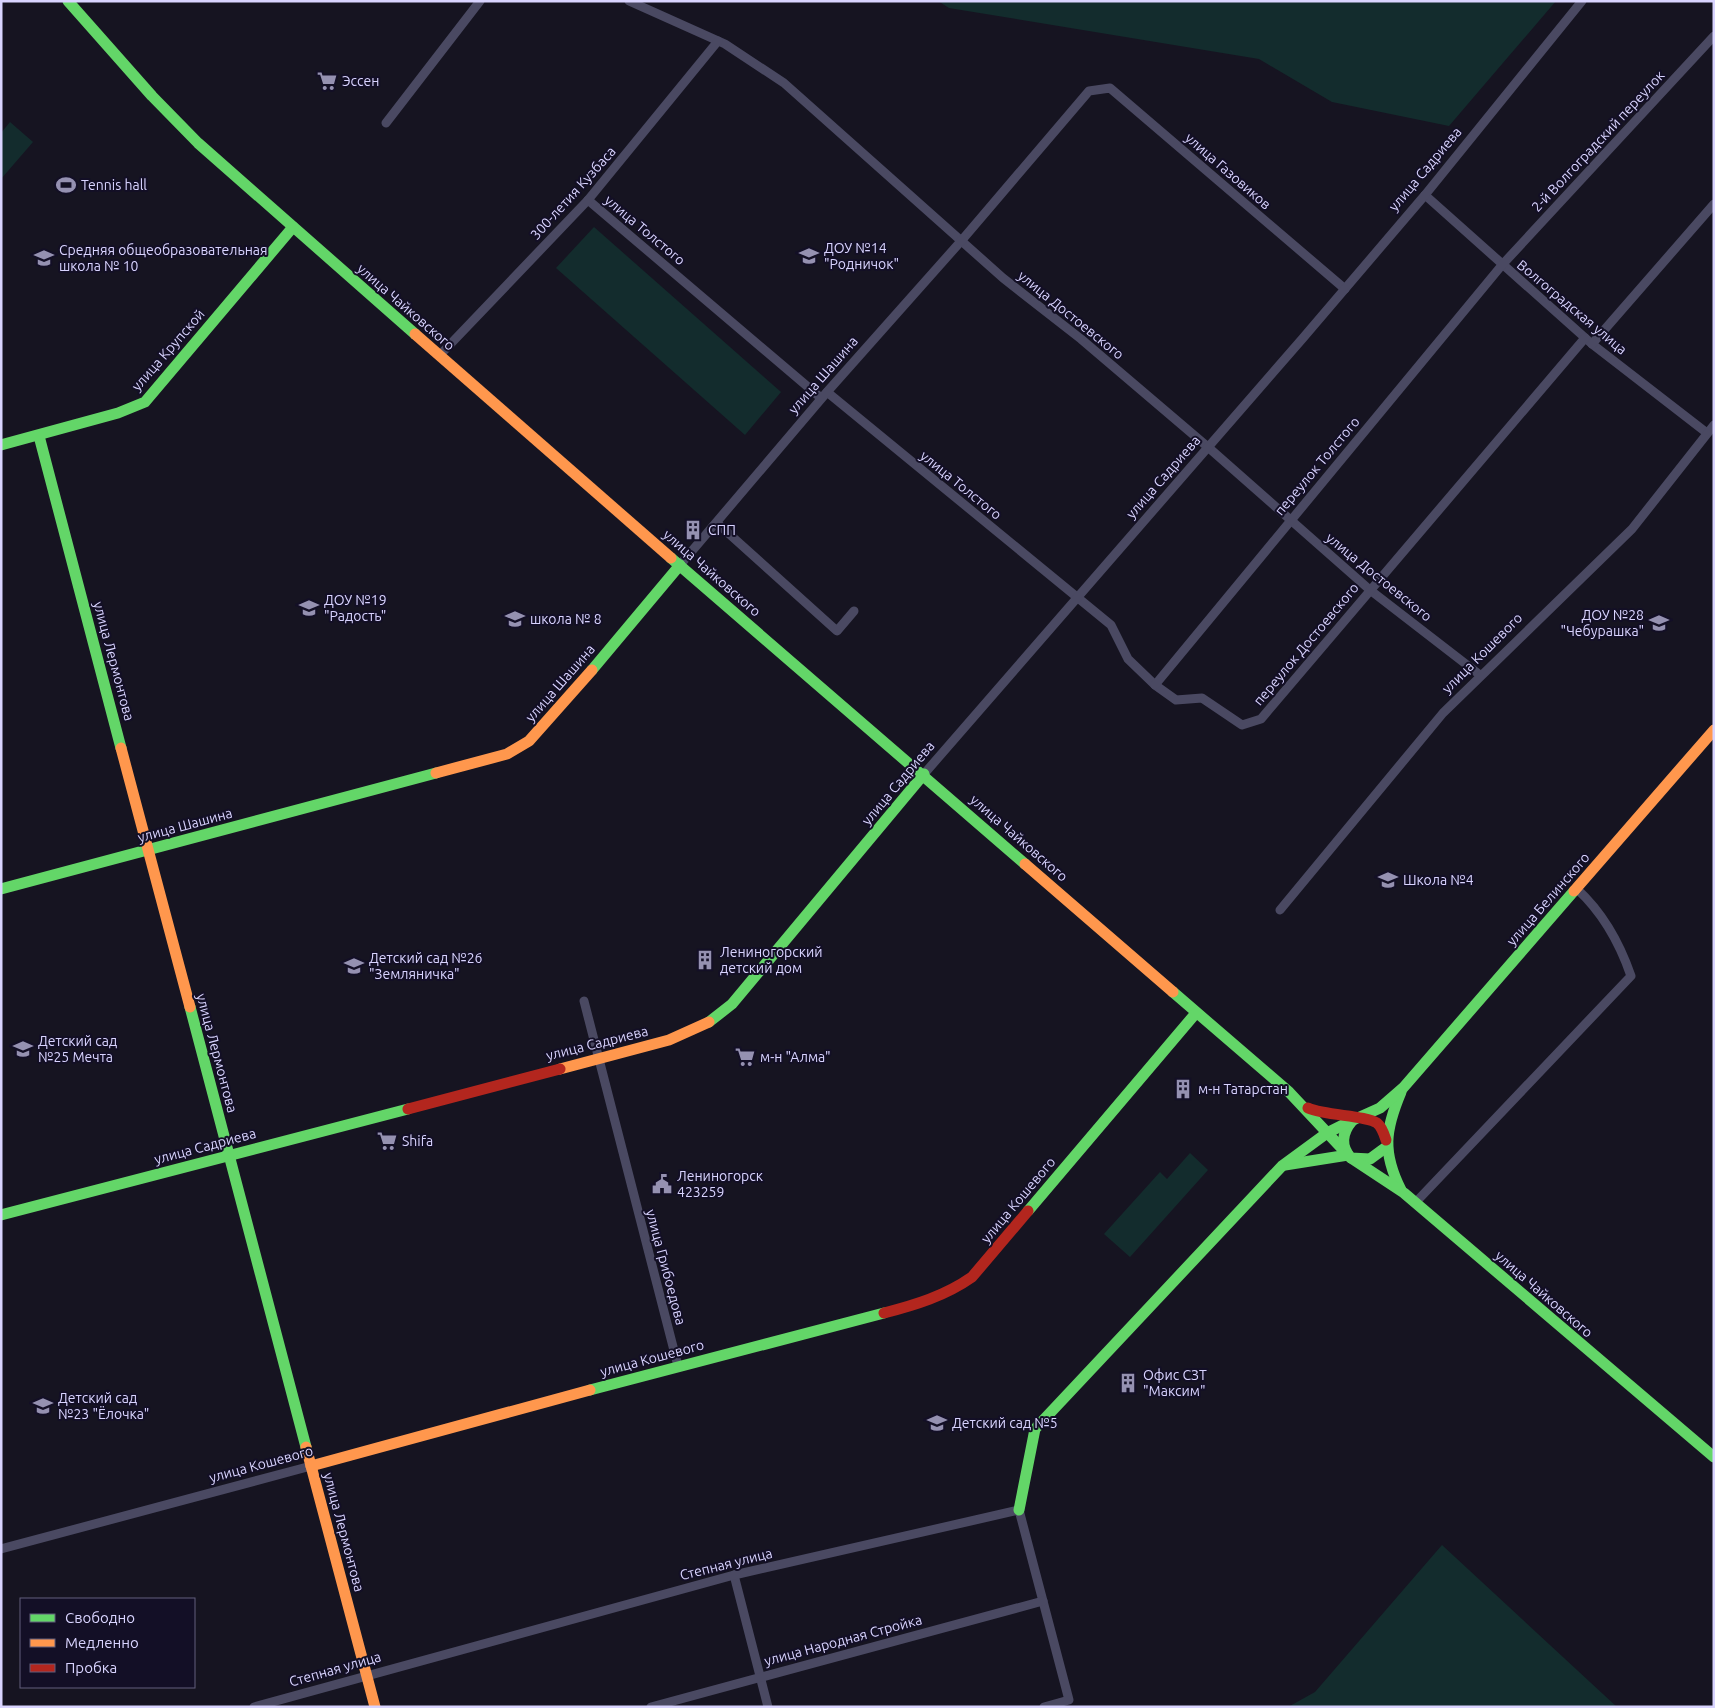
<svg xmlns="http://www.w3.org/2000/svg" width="1715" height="1708" font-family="Ubuntu,sans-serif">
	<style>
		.green { fill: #132c2d }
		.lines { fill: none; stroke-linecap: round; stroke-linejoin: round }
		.street { stroke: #4a4962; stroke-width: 9 }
		.fast { stroke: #63d668; stroke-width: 11 }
		.slow { stroke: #ff974d; stroke-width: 11 }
		.jam { stroke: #b3261e; stroke-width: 11 }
		.labels { text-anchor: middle; stroke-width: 4; stroke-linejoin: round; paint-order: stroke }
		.poi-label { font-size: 14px; fill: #d9d4ff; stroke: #130f26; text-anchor: start }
		.street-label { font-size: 14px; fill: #d9d4ff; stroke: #130f26 }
	</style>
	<rect width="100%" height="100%" fill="#161421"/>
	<g class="green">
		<polygon points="938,1 1556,1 1449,126 1332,102 1259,59 949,8"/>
		<polygon points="10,122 33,142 1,179 1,133"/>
		<polygon points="594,227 781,392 745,435 556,268"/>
		<polygon points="1190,1153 1208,1170 1130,1257 1104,1234 1160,1172 1167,1179"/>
		<polygon points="1442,1545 1617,1707 1288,1707 1315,1692"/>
	</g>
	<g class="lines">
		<g class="street">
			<polyline points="629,1 725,44 784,83 1003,278 1081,339 1209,448 1370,590 1480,675"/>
			<polyline points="386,123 480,1"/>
			<polyline points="1425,195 1592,344 1707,433"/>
			<polyline points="588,200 821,398"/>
			<polyline points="1592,344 1714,204"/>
			<polyline points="439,356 588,200 718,41"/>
			<polyline points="827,392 1111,625 1128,659 1155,685 1176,700 1202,698 1242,725 1261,719 1585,338"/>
			<polyline points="717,523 837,631 854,611"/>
			<polyline points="680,565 827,392 962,240 1089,91 1110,88 1345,289"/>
			<polyline points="1155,685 1502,265 1714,36"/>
			<polyline points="924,774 1303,338 1425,195 1582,1"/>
			<polyline points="1280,910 1443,713 1632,529 1714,425"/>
			<polyline points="584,1001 678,1366"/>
			<path d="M1415,1203L1631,976C1620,944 1602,912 1577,889"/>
			<polyline points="1,1549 311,1466"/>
			<polyline points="734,1575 768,1707"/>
			<polyline points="254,1707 734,1575 1019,1510 1069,1700 1044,1707"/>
			<polyline points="651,1707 1043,1601"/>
		</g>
		<g class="fast">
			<polyline points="68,1 152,96 198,143 415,334"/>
			<polyline points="39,436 121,748"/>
			<polyline points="1,445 118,413 145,402 293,227"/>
			<polyline points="671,558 1025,864"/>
			<polyline points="592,670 680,565"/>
			<polyline points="1,889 436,773"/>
			<polyline points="1173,992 1289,1092 1348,1155"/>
			<polyline points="190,1007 306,1447"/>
			<polyline points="709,1022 732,1004 924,774"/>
			<path d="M1401,1092C1385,1130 1382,1152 1401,1190"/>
			<polyline points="1360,1117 1380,1108 1403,1088 1574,891"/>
			<path d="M1352,1121C1342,1133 1340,1146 1351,1158L1370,1159L1385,1148"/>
			<polyline points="1351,1158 1404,1193 1714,1457"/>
			<polyline points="1285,1165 1348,1155"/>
			<polyline points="1028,1211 1196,1013"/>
			<polyline points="1,1215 408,1109"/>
			<polyline points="590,1390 884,1313"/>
			<polyline points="1019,1510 1035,1429 1282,1166 1327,1133 1357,1118"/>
		</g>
		<g class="slow">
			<polyline points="415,334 671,558"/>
			<polyline points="121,748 190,1007"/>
			<polyline points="436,773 507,754 529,741 592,670"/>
			<polyline points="1025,864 1173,992"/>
			<polyline points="1574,891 1714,730"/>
			<polyline points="560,1069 669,1040 709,1022"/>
			<polyline points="306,1447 375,1707"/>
			<polyline points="311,1466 590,1390"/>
		</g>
		<g class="jam">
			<path d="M1308,1108C1326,1116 1365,1115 1377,1123C1382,1127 1384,1134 1386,1140"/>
			<polyline points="408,1109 560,1069"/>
			<path d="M884,1313C915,1305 945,1296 972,1277L1028,1211"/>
		</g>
	</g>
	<defs>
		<symbol id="supermarket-bare" viewBox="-9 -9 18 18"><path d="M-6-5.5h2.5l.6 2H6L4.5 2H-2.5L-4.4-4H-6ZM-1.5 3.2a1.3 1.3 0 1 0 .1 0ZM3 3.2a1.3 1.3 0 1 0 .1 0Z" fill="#9591b1" stroke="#130f26" stroke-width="2.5" paint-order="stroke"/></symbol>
		<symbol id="stadium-bare" viewBox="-9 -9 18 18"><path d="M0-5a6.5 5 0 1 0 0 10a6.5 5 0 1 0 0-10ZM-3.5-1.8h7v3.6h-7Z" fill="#9591b1" stroke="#130f26" stroke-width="2.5" paint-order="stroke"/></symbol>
		<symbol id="school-bare" viewBox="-9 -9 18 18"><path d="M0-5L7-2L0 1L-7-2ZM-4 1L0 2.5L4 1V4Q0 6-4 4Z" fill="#9591b1" stroke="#130f26" stroke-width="2.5" paint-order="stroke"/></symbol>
		<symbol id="building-bare" viewBox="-9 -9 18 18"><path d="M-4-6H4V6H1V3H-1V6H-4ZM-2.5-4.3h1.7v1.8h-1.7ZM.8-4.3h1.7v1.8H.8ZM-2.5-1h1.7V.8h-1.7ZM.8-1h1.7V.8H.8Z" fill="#9591b1" stroke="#130f26" stroke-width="2.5" paint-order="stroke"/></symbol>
		<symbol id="civic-bare" viewBox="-9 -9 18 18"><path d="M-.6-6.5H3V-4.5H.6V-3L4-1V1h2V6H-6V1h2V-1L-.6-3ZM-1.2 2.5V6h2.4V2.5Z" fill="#9591b1" stroke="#130f26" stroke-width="2.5" paint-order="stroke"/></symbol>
	</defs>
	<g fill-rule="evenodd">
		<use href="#supermarket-bare" x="313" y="67" width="28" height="28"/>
		<use href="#stadium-bare" x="52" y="171" width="28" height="28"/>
		<use href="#school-bare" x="795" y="242" width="28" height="28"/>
		<use href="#school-bare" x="30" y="244" width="28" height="28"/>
		<use href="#building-bare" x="679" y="516" width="28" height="28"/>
		<use href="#school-bare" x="295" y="594" width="28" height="28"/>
		<use href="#school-bare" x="501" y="605" width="28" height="28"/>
		<use href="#school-bare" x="1645" y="609" width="28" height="28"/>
		<use href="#school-bare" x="1374" y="866" width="28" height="28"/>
		<use href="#building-bare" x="691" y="946" width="28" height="28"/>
		<use href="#school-bare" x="340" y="952" width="28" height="28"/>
		<use href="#school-bare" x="9" y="1035" width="28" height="28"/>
		<use href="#supermarket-bare" x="731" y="1043" width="28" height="28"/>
		<use href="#building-bare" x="1169" y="1075" width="28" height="28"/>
		<use href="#supermarket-bare" x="373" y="1127" width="28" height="28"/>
		<use href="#civic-bare" x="648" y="1170" width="28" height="28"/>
		<use href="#building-bare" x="1114" y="1369" width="28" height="28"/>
		<use href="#school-bare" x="29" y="1392" width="28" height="28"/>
		<use href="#school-bare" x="923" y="1409" width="28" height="28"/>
	</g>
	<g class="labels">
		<g class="poi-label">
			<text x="342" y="86">Эссен</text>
			<text x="81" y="190">Tennis hall</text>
			<text x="824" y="253">ДОУ №14<tspan x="824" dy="16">"Родничок"</tspan></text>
			<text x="59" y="255">Средняя общеобразовательная<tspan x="59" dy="16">школа № 10</tspan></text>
			<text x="708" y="535">СПП</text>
			<text x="324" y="605">ДОУ №19<tspan x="324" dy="16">"Радость"</tspan></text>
			<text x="1644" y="620" text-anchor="end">ДОУ №28<tspan x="1644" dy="16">"Чебурашка"</tspan></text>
			<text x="530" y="624">школа № 8</text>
			<text x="1403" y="885">Школа №4</text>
			<text x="720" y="957">Лениногорский<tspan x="720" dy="16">детский дом</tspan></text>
			<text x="369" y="963">Детский сад №26<tspan x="369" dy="16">"Земляничка"</tspan></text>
			<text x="38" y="1046">Детский сад<tspan x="38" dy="16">№25 Мечта</tspan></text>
			<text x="760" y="1062">м-н "Алма"</text>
			<text x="1198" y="1094">м-н Татарстан</text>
			<text x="402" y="1146">Shifa</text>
			<text x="677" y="1181">Лениногорск<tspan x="677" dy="16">423259</tspan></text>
			<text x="1143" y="1380">Офис СЗТ<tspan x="1143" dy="16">"Максим"</tspan></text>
			<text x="58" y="1403">Детский сад<tspan x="58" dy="16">№23 "Ёлочка"</tspan></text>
			<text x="952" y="1428">Детский сад №5</text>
		</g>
		<g class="street-label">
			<text transform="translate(1598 141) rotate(-47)" y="5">2-й Волгоградский переулок</text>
			<text transform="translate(1425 169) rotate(-50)" y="5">улица Садриева</text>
			<text transform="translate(1228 171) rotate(41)" y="5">улица Газовиков</text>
			<text transform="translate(573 193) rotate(-48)" y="5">300-летия Кузбаса</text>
			<text transform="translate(645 230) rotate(40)" y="5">улица Толстого</text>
			<text transform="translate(406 307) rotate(41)" y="5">улица Чайковского</text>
			<text transform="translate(1572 307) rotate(40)" y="5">Волгоградская улица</text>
			<text transform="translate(1071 315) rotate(39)" y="5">улица Достоевского</text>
			<text transform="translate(168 350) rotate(-49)" y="5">улица Крупской</text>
			<text transform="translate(823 375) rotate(-49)" y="5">улица Шашина</text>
			<text transform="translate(1317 466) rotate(-50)" y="5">переулок Толстого</text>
			<text transform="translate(1163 477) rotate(-49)" y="5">улица Садриева</text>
			<text transform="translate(961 485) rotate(39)" y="5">улица Толстого</text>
			<text transform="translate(712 573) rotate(41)" y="5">улица Чайковского</text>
			<text transform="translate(1379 577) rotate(39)" y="5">улица Достоевского</text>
			<text transform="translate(1306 644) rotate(-50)" y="5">переулок Достоевского</text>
			<text transform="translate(1482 653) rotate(-45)" y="5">улица Кошевого</text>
			<text transform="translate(114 661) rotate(75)" y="5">улица Лермонтова</text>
			<text transform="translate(560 683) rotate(-49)" y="5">улица Шашина</text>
			<text transform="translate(898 783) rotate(-50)" y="5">улица Садриева</text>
			<text transform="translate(185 825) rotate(-15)" y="5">улица Шашина</text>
			<text transform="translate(1019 838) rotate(41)" y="5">улица Чайковского</text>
			<text transform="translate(1548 899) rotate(-49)" y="5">улица Белинского</text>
			<text transform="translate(597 1043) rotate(-14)" y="5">улица Садриева</text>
			<text transform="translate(217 1053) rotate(75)" y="5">улица Лермонтова</text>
			<text transform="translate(205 1146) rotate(-15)" y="5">улица Садриева</text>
			<text transform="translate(1018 1200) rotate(-50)" y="5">улица Кошевого</text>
			<text transform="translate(666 1267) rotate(75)" y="5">улица Грибоедова</text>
			<text transform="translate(1544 1294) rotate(41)" y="5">улица Чайковского</text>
			<text transform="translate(652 1358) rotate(-15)" y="5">улица Кошевого</text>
			<text transform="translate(261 1464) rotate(-15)" y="5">улица Кошевого</text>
			<text transform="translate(344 1532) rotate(75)" y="5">улица Лермонтова</text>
			<text transform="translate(726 1564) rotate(-14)" y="5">Степная улица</text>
			<text transform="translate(843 1640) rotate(-15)" y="5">улица Народная Стройка</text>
			<text transform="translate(335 1669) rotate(-16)" y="5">Степная улица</text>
		</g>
	</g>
	<rect width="1715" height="1708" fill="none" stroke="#d9d4ff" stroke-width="5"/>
	<rect x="20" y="1598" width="175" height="90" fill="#130f26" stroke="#625e7d"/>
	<rect x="30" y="1614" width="25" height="8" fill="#63d668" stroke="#625e7d"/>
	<text x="65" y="1623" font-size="15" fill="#d9d4ff">Свободно</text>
	<rect x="30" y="1639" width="25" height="8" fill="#ff974d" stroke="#625e7d"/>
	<text x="65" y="1648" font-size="15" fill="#d9d4ff">Медленно</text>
	<rect x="30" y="1664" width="25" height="8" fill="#b3261e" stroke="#625e7d"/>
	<text x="65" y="1673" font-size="15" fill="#d9d4ff">Пробка</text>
</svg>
